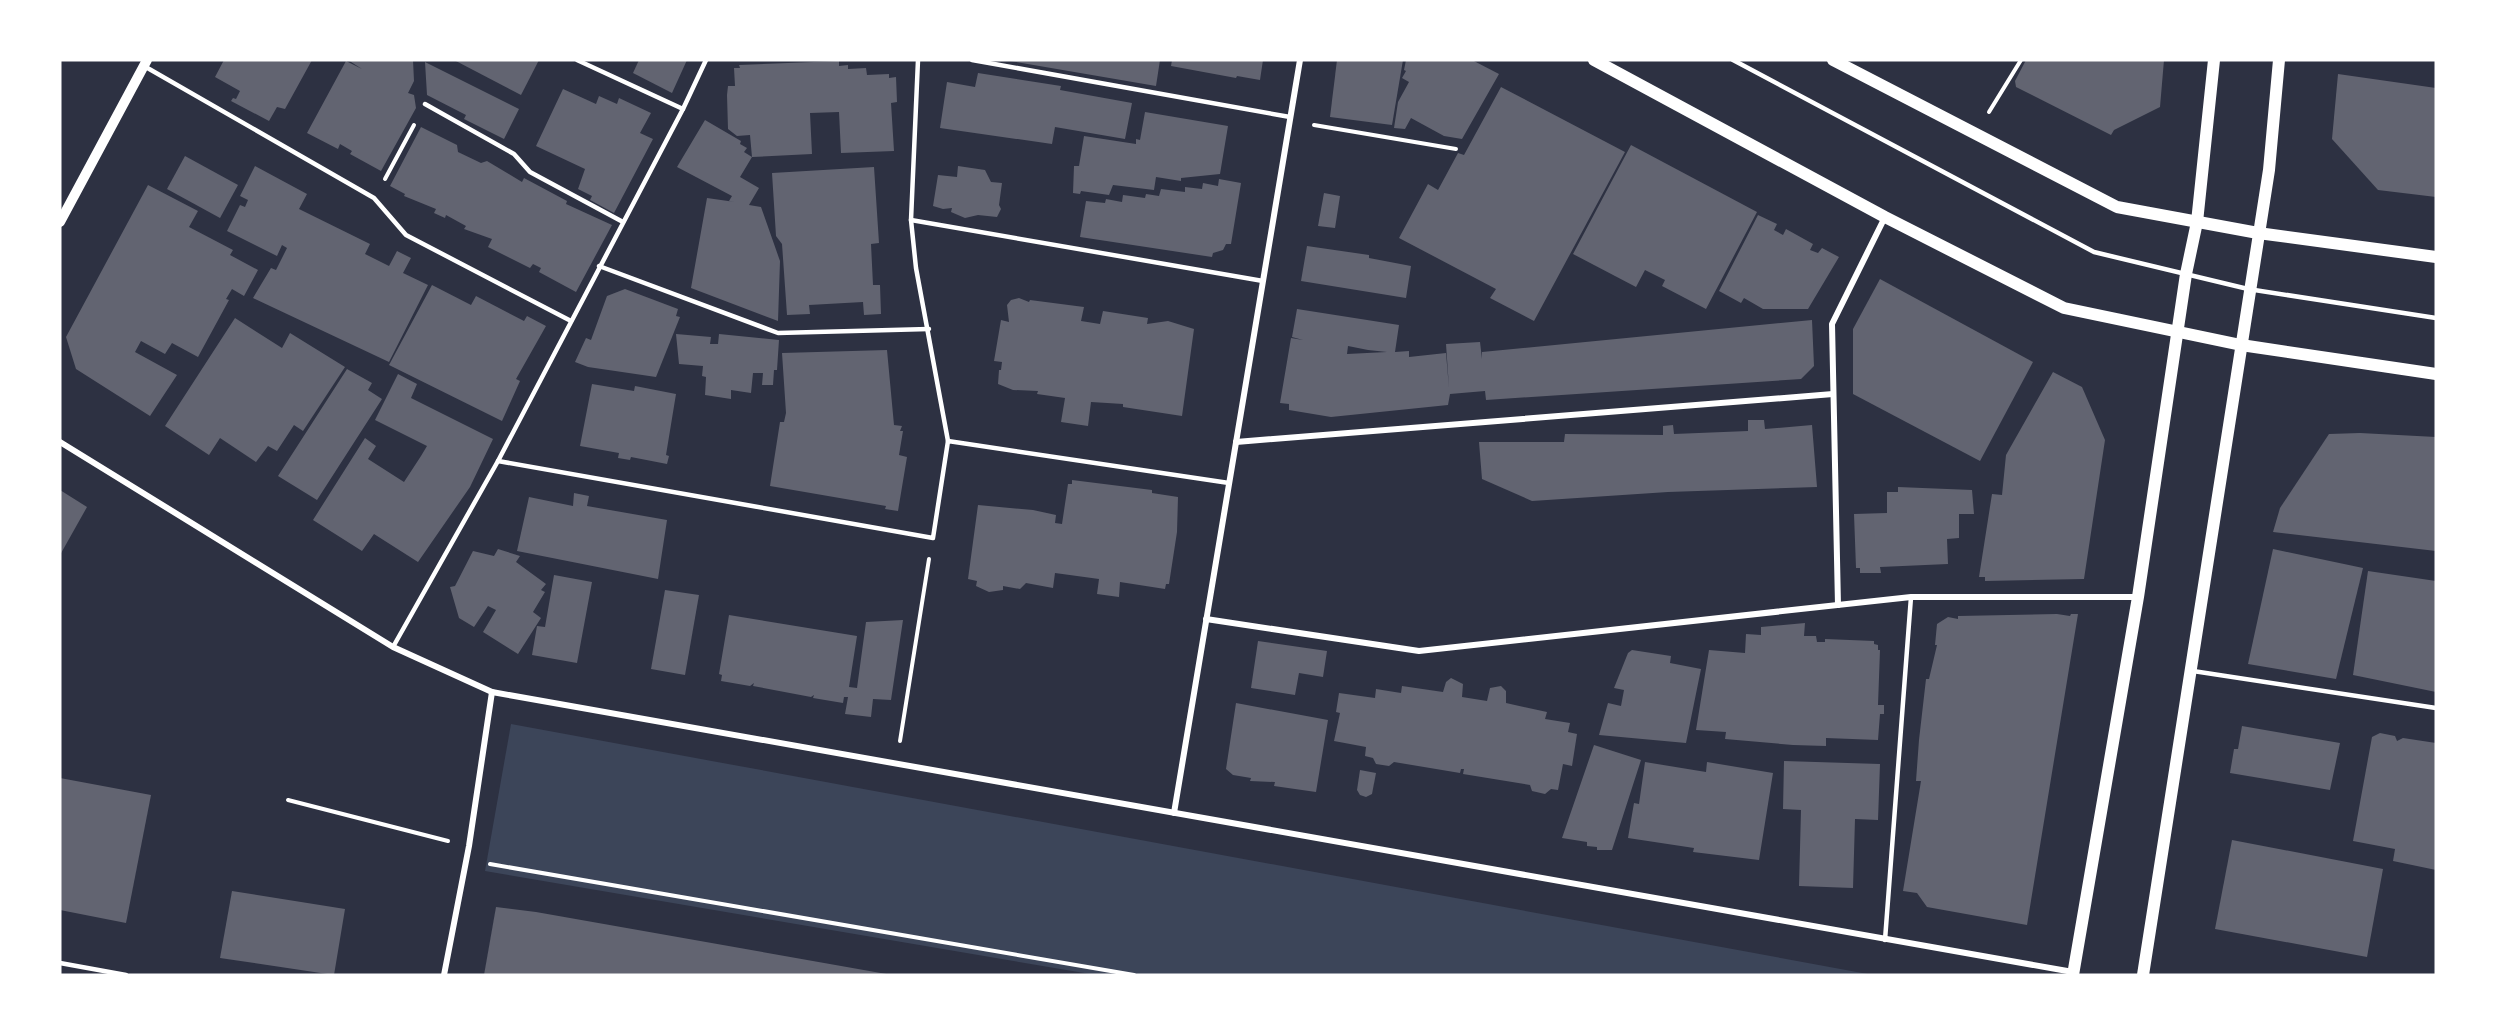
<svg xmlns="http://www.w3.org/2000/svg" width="2496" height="1035" font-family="'Asap Condensed',sans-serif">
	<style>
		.green { fill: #3c4559 }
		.building { fill: #626471; fill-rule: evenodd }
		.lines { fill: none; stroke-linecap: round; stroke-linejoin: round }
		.path { stroke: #fff; stroke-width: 4 }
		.service { stroke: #fff; stroke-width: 4.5 }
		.minor { stroke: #fff; stroke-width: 6 }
		.tertiary { stroke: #fff; stroke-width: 10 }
		.secondary { stroke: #fff; stroke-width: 12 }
	</style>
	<rect width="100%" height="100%" fill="#2d3142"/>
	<polygon class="green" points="511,724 1873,975 1096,975 485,871"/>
	<g class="building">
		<polygon points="224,60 312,60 285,109 277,107 269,121 231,101 233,98 236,99 240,91 215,77"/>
		<polygon points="348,60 413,60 414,81 408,93 414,95 416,108 381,171 350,154 352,151 340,144 338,149 307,133 346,61 362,69"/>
		<polygon points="454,60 539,60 521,95"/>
		<polygon points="639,60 687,60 672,93 633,73"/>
		<polygon points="1005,60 1160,60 1156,86"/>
		<polygon points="1172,60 1263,60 1260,80 1237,76 1236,78 1171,66"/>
		<polygon points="1337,60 1403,60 1392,125 1330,117"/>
		<polygon points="1406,60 1472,60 1499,74 1462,139 1444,136 1411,118 1405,129 1394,128 1398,102 1409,82 1402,78 1406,71 1404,70"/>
		<polygon points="2026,60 2164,60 2160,107 2114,130 2111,135 2016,87 2015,81"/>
		<polygon points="839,61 839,66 848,65 848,69 866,68 867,75 889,74 889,78 896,77 897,102 891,103 894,151 841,153 839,112 810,113 812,154 752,157 750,135 737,136 728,129 727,95 728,86 735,86 734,68 740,68 739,65"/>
		<polygon points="425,62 519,109 504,139 464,119 466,115 427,95"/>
		<polygon points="978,73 1061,86 1060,90 1132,103 1125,139 1055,127 1052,144 940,128 947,82 975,87"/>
		<polygon points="2338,74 2436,88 2436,197 2378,190 2332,139"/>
		<polygon points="1501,87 1625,152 1534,321 1490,298 1496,289 1399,238 1428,184 1438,190 1458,153 1464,155"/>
		<polygon points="563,89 596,104 599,96 617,104 619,98 651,113 640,133 653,139 614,213 590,200 592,196 578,189 585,169 536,146"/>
		<polygon points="1145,112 1228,126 1220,174 1181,178 1181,181 1156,177 1154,190 1113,185 1109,195 1081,191 1080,194 1073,193 1074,166 1079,166 1084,136 1136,144 1136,139 1140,140"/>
		<polygon points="705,120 741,141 740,144 747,148 744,152 752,157 740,177 759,188 749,205 761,207 780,261 778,321 691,288 707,198 735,202 729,201 732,196 677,167"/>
		<polygon points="421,127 457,145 458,152 481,163 487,161 522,182 524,178 567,201 566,204 612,225 576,292 539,272 541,268 533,264 530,268 488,247 492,239 464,229 466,226 446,215 445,218 434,213 436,209 404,196 405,194 390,186"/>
		<polygon points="1631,145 1757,212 1706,309 1662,286 1665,280 1645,270 1636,287 1573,254"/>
		<polygon points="185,156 238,185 220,218 167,189"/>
		<polygon points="255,166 307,194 299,209 370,244 365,254 389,266 397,251 411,258 403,273 428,285 389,362 253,298 271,268 276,270 287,248 282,245 277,256 227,231 240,205 245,207 248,200 240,196"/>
		<polygon points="958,166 985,170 991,182 1002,183 999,205 1001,209 997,217 978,215 965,218 951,212 952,208 943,209 933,206 938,175 957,177"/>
		<polygon points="874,167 879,243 871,244 873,285 880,285 881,314 864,315 863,302 809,305 810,314 787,315 782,244 776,236 772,173"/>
		<polygon points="1219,179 1241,183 1231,244 1226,244 1223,250 1213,253 1212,257 1080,237 1086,201 1105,203 1106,199 1122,202 1123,195 1145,198 1146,194 1159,196 1161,189 1185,192 1185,187 1202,189 1203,183 1218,186"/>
		<polygon points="148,185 198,211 189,227 233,250 230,255 258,270 244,296 232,289 226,299 229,300 198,357 172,343 165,354 141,341 135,352 177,375 150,416 76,369 66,337"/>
		<polygon points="1324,193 1340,196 1335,228 1318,226"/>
		<polygon points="1758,215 1777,224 1774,230 1783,235 1786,229 1813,244 1810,250 1818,253 1822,248 1839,257 1808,309 1763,309 1744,298 1741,303 1719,291"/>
		<polygon points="1307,246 1369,255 1369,258 1411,266 1406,298 1301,281"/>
		<polygon points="1880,279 2033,362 1980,461 1853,394 1853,329"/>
		<polygon points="432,285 471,305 476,296 524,321 527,316 546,326 516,379 520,381 502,421 389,365"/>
		<polygon points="625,289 678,309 676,316 680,317 656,377 588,367 575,362 586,338 591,340 607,296"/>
		<polygon points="1019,298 1029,302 1030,300 1084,307 1081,321 1100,324 1103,311 1148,318 1147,324 1168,321 1194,329 1182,416 1123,407 1123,404 1091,402 1088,426 1061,422 1065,398 1037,394 1038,391 1013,390 998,384 999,370 1001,370 1002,362 994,361 1001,320 1009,322 1007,305 1011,300"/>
		<path d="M1297,309L1399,325L1395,352L1409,351V357L1446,353L1449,388L1446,344L1480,342L1482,359V352L1812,320L1814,366L1801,379L1486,400L1485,391L1450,394L1448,405L1331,417L1289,410V404L1280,403L1291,338L1303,340L1292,337ZM1348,346L1368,350L1387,352L1347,354Z"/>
		<polygon points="235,318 282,348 290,333 345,367 303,431 294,425 277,451 268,446 256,462 220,438 209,455 165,426"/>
		<polygon points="676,334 711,337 710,344 718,344 719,334 779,340 777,370 774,370 773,385 762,385 763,373 753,373 751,393 731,390 731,399 705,395 706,377 702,376 703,366 679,364"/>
		<polygon points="887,350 894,425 902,426 900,431 903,431 899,455 907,457 898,511 885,509 886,506 770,486 780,422 784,422 786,413 782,353"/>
		<polygon points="347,369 372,383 368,390 382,399 317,500 278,476"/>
		<polygon points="2053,372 2082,387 2105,440 2084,579 1985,581 1985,577 1979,577 1992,494 2002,495 2006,455"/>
		<polygon points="398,374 417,384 411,398 493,439 470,487 418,562 374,534 362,551 313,520 365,438 376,446 368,459 404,482 421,456 427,446 375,420"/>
		<polygon points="592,384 634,391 635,386 676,394 666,455 669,456 667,464 631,457 630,460 618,458 619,453 580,446"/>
		<polygon points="1748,420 1764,420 1765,429 1812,425 1817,487 1668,492 1532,501 1482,479 1479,442 1564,442 1565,434 1663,435 1663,426 1673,425 1674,434 1748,431"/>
		<polygon points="2360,433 2436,437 2436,551 2273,532 2280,508 2329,434"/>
		<polygon points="1072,480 1152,490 1152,493 1178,497 1177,532 1169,584 1166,584 1165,589 1120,582 1119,597 1097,594 1099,579 1055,573 1053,588 1026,583 1020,589 1003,586 1003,590 989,592 976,586 977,581 968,579 978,505 1033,510 1056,515 1055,523 1062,524 1068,484 1072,484"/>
		<polygon points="1898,487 1972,490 1974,514 1959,514 1959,538 1947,539 1948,564 1880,567 1881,573 1860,573 1860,568 1856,568 1854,514 1887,513 1887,492 1898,492"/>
		<polygon points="60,490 87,507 60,555"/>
		<polygon points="574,493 589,496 587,506 667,520 658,579 517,551 529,497 573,506"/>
		<polygon points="498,549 520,556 516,562 546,584 541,590 545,592 533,612 541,618 518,654 483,632 496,610 488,606 474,627 459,618 450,587 455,586 473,551 494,556"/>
		<polygon points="2273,549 2363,568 2336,679 2248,664"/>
		<polygon points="2368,571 2436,581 2436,692 2353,675"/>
		<polygon points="554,575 592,582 577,663 532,655 537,626 545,627"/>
		<polygon points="665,590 699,595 685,675 651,669"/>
		<polygon points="2057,614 2070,616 2071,614 2078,614 2027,925 1927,907 1917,893 1903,891 1921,781 1916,781 1919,740 1926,679 1929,679 1937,645 1935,645 1937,624 1948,617 1958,619 1958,616"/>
		<polygon points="729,615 857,636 849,687 857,688 866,622 903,620 891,700 873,699 871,717 845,714 848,697 844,697 843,703 813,698 814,695 811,697 753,686 754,683 750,686 721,681 722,675 719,674"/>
		<polygon points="1805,623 1804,636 1816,636 1817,642 1825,642 1825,639 1874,641 1874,644 1878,645 1878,650 1880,650 1878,705 1884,705 1884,714 1880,714 1878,740 1826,738 1826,746 1793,745 1725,739 1726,732 1696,730 1709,650 1745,653 1746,634 1761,635 1761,627"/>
		<polygon points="1258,641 1327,651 1323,677 1299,673 1295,695 1251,688"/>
		<polygon points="1632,650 1671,656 1670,663 1701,669 1686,743 1599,735 1608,703 1621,706 1624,690 1614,688 1628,653"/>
		<polygon points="1451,678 1463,684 1462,697 1487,701 1490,688 1501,686 1506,691 1506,703 1547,712 1545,719 1570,723 1568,732 1577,734 1572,766 1563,764 1558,790 1551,789 1545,794 1532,791 1530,785 1463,774 1464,769 1461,769 1460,773 1394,762 1389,766 1376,764 1373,758 1365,756 1366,747 1334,741 1340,713 1336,712 1339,693 1375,698 1376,689 1401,693 1402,686 1443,692 1446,682"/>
		<polygon points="1236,703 1328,720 1316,792 1274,786 1275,782 1250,781 1251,778 1233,775 1226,769"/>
		<polygon points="2242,726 2340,743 2330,790 2230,773 2234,749 2238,749"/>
		<polygon points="2380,733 2395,736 2397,741 2403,738 2436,743 2436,870 2393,861 2395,849 2353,841 2372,737"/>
		<polygon points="1594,745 1641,760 1612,850 1597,850 1597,847 1587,846 1587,842 1562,838"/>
		<polygon points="1784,761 1880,764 1878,820 1855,819 1853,888 1799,886 1801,810 1783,809"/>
		<polygon points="1645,762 1706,772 1707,762 1773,773 1759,860 1693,852 1694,848 1628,838 1634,803 1639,804"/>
		<polygon points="1360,770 1376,773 1372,794 1366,797 1360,795 1357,790"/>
		<polygon points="60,778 151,795 126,923 60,910"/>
		<polygon points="2232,840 2383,869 2367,957 2215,929"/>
		<polygon points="232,891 345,909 334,975 220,958"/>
		<polygon points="496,907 536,912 892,975 484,975"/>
	</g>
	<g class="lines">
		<g class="path">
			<polyline points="1989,112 2021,60"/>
			<polyline points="1314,125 1456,149"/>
			<polyline points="385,179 414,125"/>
			<polyline points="900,741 929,559"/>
			<polyline points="288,800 448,841"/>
			<polyline points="490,864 1134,975"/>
		</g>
		<g class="service">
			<polyline points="577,60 683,109"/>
			<polyline points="918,60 911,220 916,268 948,441"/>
			<polyline points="972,60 1290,117"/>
			<polyline points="1733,60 2094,252 2248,289 2436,318"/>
			<polyline points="144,66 374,198 406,235 571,321"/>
			<polyline points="425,104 514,154 530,172 623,222"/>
			<polyline points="911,220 1263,281"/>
			<polyline points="599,266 778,333 929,329"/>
			<polyline points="498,461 933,538 948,441 1229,483"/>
			<polyline points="393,647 498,461 683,109 706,60"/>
			<polyline points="2193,671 2436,708"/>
			<polyline points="1885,940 1911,597"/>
			<polyline points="60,963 126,975"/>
		</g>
		<g class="minor">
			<polyline points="60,442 393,647 492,692 2073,972"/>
			<polyline points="1236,442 1833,394"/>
			<polyline points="1838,605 1832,324 1885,217"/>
			<polyline points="1206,619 1419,651 1911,597 2138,597"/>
			<polyline points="1174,813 1300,60"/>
			<polyline points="444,975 469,846 492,692"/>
		</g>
		<polyline class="tertiary" points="60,222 147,60"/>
		<g class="secondary">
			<polyline points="1594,60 1885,217 2064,308 2241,345 2436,374"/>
			<polyline points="1833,60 2117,207 2258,233 2436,257"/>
			<polyline points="2073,975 2138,597 2186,274 2197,222 2214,60"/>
			<polyline points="2143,975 2269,170 2279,60"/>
		</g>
	</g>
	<rect width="2496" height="1035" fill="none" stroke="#ffffff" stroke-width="123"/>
</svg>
